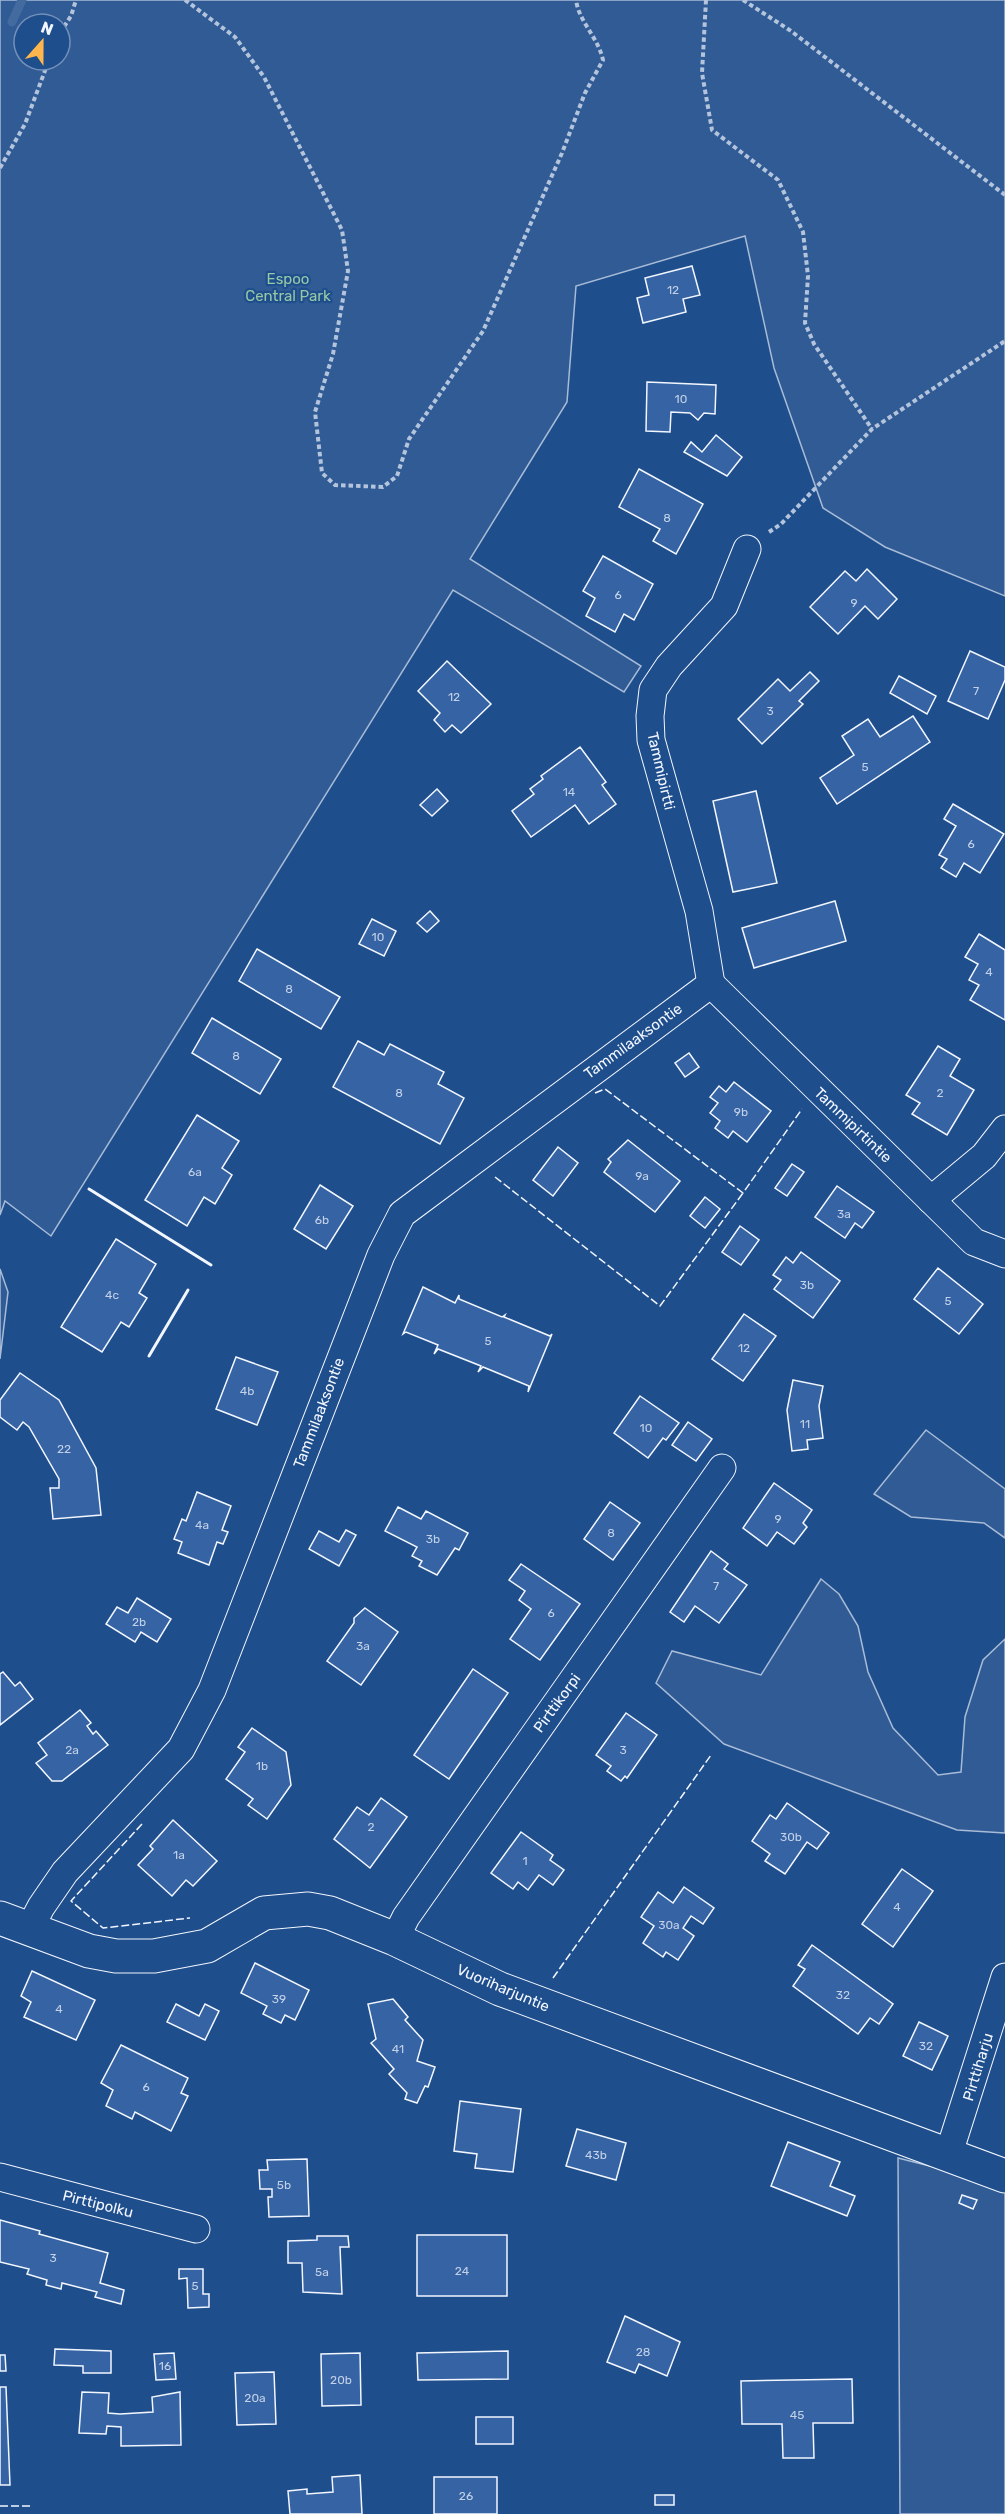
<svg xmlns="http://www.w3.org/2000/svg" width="1005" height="2514" font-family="Rubik,sans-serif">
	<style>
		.built { fill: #305b95; stroke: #a8bbd7; stroke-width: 1.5; fill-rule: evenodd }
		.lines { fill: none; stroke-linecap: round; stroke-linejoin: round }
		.stream { stroke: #446ba0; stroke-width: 9 }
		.building { fill: #3563a3; stroke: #f2f6ff; stroke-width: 1.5 }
		.minor-casing { stroke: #f2f6ff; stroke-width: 29 }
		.tertiary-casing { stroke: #f2f6ff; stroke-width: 35 }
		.path { stroke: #b3c4dc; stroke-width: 4; stroke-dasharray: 4.5 3; stroke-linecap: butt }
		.minor { stroke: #1f4e8c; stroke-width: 27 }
		.tertiary { stroke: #1f4e8c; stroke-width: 33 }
		.fence { stroke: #f2f6ff; stroke-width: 1.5; stroke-dasharray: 8 3; stroke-linecap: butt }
		.wall { stroke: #f2f6ff; stroke-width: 3 }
		.labels { text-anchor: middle; stroke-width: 4.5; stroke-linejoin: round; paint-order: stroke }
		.number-label { font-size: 12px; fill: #c3d1e8 }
		.park-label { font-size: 15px; fill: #97c8a6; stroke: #1f4e8c }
		.street-label { font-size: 15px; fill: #f2f6ff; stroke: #1f4e8c }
	</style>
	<rect width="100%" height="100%" fill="#1f4e8c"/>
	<g class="built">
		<path d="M0,0H1005V596L885,547L823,508L774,368L745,236L576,286L567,402L470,559L641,666L624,692L453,590L51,1236L5,1201L0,1215ZM24,24H60V60H24Z"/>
		<polygon points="0,1269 8,1292 0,1359"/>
		<polygon points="926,1430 1005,1489 1005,1538 984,1523 911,1517 874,1494"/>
		<polygon points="821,1579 839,1594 858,1626 868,1672 893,1728 938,1775 961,1772 965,1717 983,1660 1005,1639 1005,1833 957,1830 724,1744 656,1683 672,1651 761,1675"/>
		<polygon points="898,2158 1005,2185 1005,2514 900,2514"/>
	</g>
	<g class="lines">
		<polyline class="stream" points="12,22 22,0"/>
	</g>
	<g class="building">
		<polygon points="692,266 700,295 683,299 686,312 643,323 637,298 649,295 645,278"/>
		<polygon points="647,382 716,385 715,414 704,413 698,420 690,413 671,412 670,432 646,431"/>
		<polygon points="716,435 742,457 727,476 684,452 691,442 702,452"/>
		<polygon points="639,469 703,504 676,554 653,541 660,529 619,507"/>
		<polygon points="603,556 653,584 634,620 624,614 615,632 586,616 595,598 583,591"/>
		<polygon points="867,569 897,599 878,619 865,606 838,634 810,607 845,571 856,581"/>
		<polygon points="970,651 1005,667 1005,680 988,719 948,701"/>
		<polygon points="447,661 491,704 461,733 452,725 445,732 434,720 440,713 418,691"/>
		<polygon points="810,672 819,681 799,701 803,704 762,744 738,719 778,679 790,691"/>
		<polygon points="899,676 936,696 927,714 890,693"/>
		<polygon points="913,716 930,742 837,804 820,778 854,755 842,736 868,719 880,737"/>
		<polygon points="580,747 606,782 602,785 616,804 589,824 575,805 531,837 512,811 534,794 530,789 543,779 541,776"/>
		<polygon points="437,789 448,801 432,816 420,805"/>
		<polygon points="756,791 777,883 733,892 713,801"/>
		<polygon points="953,804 1004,834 980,873 964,863 956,877 941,868 947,859 939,855 956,826 944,819"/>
		<polygon points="835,901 846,941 754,968 742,928"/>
		<polygon points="430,911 439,921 427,932 417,923"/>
		<polygon points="372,919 396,931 384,956 359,944"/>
		<polygon points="979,934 1005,950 1005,1020 970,1000 979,985 969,980 978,964 965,957"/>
		<polygon points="257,949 340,997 321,1029 239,981"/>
		<polygon points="212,1018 281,1059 260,1094 192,1053"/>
		<polygon points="358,1041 384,1055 390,1044 444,1072 438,1084 464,1098 440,1144 333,1087"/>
		<polygon points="938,1046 960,1059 950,1076 974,1090 947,1135 912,1114 920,1103 906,1095"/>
		<polygon points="689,1053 699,1067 685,1077 675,1063"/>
		<polygon points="734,1082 771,1111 747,1142 733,1131 728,1138 715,1128 720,1121 710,1113 718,1103 710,1097 719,1086 726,1092"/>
		<polygon points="197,1115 239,1141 222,1168 232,1175 215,1204 204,1197 187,1226 145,1200"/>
		<polygon points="628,1140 680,1181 655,1212 604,1172 611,1162 608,1159"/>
		<polygon points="558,1147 578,1163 553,1196 533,1180"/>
		<polygon points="792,1164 804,1172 787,1196 775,1188"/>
		<polygon points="320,1185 353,1206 326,1249 294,1229"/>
		<polygon points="837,1186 874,1212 862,1228 855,1223 845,1238 815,1217"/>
		<polygon points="705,1197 720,1209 705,1228 690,1216"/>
		<polygon points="740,1226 759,1240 741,1265 722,1252"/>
		<polygon points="116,1239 156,1264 139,1293 147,1298 129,1327 121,1322 102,1352 61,1327"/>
		<polygon points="801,1252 840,1281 813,1318 774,1289 781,1280 773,1275 786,1257 793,1263"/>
		<polygon points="938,1268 983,1304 959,1334 914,1299"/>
		<polygon points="423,1287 455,1303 459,1295 459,1299 502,1317 505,1315 504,1317 550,1336 552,1334 528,1392 529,1386 483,1367 478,1372 481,1366 438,1349 434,1354 438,1345 406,1332 403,1334"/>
		<polygon points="744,1314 776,1336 743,1381 712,1359"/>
		<polygon points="236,1357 278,1372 257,1425 216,1409"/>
		<polygon points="20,1373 59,1400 96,1468 101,1515 53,1519 50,1488 59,1488 59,1479 29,1427 23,1422 17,1430 0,1417 0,1400"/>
		<polygon points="793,1380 823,1386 819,1406 823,1438 807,1440 808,1449 792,1451 787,1410"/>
		<polygon points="640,1396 679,1423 666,1440 663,1438 648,1458 614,1433"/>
		<polygon points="688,1422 712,1439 696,1461 672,1445"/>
		<polygon points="774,1483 812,1510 803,1523 807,1527 794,1544 777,1532 767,1546 743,1528"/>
		<polygon points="197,1492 231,1506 222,1530 228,1532 223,1544 217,1542 209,1565 178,1553 182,1542 174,1539 182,1519 186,1521"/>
		<polygon points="610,1502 640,1523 613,1560 584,1539"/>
		<polygon points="398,1507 421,1519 426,1511 468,1533 459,1550 455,1548 437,1575 419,1566 422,1561 412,1556 417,1547 385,1531"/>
		<polygon points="346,1530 356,1535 339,1566 309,1549 319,1531 339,1542"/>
		<polygon points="711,1551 728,1564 724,1569 747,1585 719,1623 695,1606 684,1622 670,1612"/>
		<polygon points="521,1564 580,1604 540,1660 510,1639 531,1609 519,1600 525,1591 509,1580"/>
		<polygon points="137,1598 171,1619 157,1642 141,1632 135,1642 106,1624 117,1607 128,1613"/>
		<polygon points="365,1608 398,1632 361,1685 327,1661 354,1623 354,1618"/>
		<polygon points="473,1669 508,1693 449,1779 414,1755"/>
		<polygon points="3,1672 15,1686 20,1682 33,1699 0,1725 0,1674"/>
		<polygon points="80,1710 91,1723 87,1726 93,1734 96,1731 108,1745 62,1781 52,1781 36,1763 47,1755 38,1743"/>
		<polygon points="626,1713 657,1735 627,1778 625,1776 621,1781 607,1771 611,1766 596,1755"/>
		<polygon points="252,1728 286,1752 291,1785 267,1819 248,1805 253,1799 226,1779 245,1752 238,1747"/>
		<polygon points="381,1798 407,1817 370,1868 334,1839 357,1807 369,1815"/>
		<polygon points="787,1803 829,1833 817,1849 807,1842 785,1874 765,1861 770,1854 752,1841 770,1815 776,1819"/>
		<polygon points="173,1820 217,1861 193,1886 186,1880 172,1896 138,1865 153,1849 150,1846"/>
		<polygon points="521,1832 553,1855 550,1860 564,1870 553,1885 539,1875 528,1890 518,1882 513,1889 491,1873"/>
		<polygon points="902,1869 933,1891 893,1947 862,1924"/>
		<polygon points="684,1887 714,1908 703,1924 691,1916 683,1928 694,1936 678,1960 666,1952 663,1957 643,1943 654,1926 641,1917 658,1892 673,1903"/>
		<polygon points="812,1945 893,2004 879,2024 870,2018 858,2034 793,1986 805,1969 798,1965"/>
		<polygon points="255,1963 309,1990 295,2020 285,2015 281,2023 263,2014 267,2006 241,1993"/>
		<polygon points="32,1971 95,2000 76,2040 24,2017 31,2002 21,1996"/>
		<polygon points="393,1999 408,2017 405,2020 423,2040 417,2061 435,2067 428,2087 425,2086 417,2103 405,2099 407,2093 389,2074 394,2069 371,2043 376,2039 368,2004"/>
		<polygon points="176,2004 199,2016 205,2004 219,2011 205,2040 167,2022"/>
		<polygon points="919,2022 948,2036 932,2070 903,2056"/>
		<polygon points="121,2045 188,2078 181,2093 188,2096 171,2131 135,2112 132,2119 106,2106 113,2090 101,2083"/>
		<polygon points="460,2101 521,2109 513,2172 475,2168 477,2154 454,2151"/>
		<polygon points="577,2129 626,2143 616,2180 566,2166"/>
		<polygon points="788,2142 840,2162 830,2186 855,2196 847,2216 771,2186"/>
		<polygon points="307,2159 309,2216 269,2217 268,2197 272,2197 272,2189 260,2189 259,2170 268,2170 267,2160"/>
		<polygon points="962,2195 977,2200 973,2209 959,2203"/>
		<polygon points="0,2220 40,2231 39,2234 108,2253 100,2283 124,2290 121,2304 95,2297 97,2292 62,2283 61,2289 46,2285 47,2280 27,2274 29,2269 0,2262"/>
		<rect x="417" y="2235" width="90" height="61"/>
		<polygon points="317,2236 348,2236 349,2247 340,2247 342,2294 303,2292 302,2263 288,2263 288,2241 317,2240"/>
		<polygon points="179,2269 203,2269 203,2294 209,2294 209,2307 188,2308 187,2278 179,2279"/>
		<polygon points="625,2316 680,2342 667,2376 639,2364 635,2373 607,2362"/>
		<polygon points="55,2349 111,2351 111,2373 83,2373 83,2366 54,2365"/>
		<polygon points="508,2351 508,2379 418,2380 417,2353"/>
		<polygon points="174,2353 176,2379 156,2380 154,2354"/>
		<polygon points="360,2353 361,2405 322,2406 321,2354"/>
		<polygon points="0,2355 5,2355 6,2371 0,2371"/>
		<polygon points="274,2372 276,2424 237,2425 235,2373"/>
		<polygon points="852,2379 853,2423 813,2423 814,2458 783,2458 782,2424 742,2424 741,2381"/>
		<polygon points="0,2387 6,2387 10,2485 0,2485"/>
		<polygon points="82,2392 109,2393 108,2413 120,2414 153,2412 152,2397 180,2392 181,2445 121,2446 121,2427 107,2426 106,2434 79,2433"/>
		<rect x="476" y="2417" width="37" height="27"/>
		<polygon points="360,2475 362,2514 290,2514 288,2491 307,2489 307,2494 333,2492 332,2477"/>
		<rect x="434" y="2477" width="63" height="37"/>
		<rect x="655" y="2495" width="19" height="10"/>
	</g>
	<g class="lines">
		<defs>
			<g id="minor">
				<polyline points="711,984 699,911 651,740 650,716 653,690 669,666 724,606 747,549"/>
				<polyline points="711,984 974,1242 1005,1254"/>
				<polyline points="931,1200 984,1156 1005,1129"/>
				<polyline points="29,1930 41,1907 65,1872 181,1749 212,1690 381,1255 402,1214 711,984"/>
				<polyline points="395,1939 406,1917 722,1468"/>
				<polyline points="948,2156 1005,1977"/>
				<polyline points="0,2177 196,2229"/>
			</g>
			<polyline id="tertiary" points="0,1918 89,1951 116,1956 154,1956 207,1946 264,1913 308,1909 330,1913 395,1939 500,1989 1005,2176"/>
		</defs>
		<use href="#minor" class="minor-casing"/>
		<use href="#tertiary" class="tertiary-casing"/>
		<g class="path">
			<path d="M185,0L235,37L264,77L342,230L348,271L333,354L315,412L322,473L335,485L383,487L397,476L409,439L483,331L562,153L585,93L603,60C598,37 579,22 576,0"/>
			<polyline points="706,0 702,73 712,130 778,180 803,232 808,276 805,323 814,344 872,429"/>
			<polyline points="743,0 791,31 1005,195"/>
			<polyline points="60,33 71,16 76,0"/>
			<polyline points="0,168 25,124 49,60"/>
			<polyline points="769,532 781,524 872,429 1005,341"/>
		</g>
		<use href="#minor" class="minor"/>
		<use href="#tertiary" class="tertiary"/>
		<g class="fence">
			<polyline points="595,1093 605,1089 743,1193 802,1109"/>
			<polyline points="495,1177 660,1306 743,1193"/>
			<polyline points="142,1824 71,1901 103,1928 190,1918"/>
			<polyline points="553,1978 711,1755"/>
			<polyline points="0,2506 32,2506"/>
		</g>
		<g class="wall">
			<polyline points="89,1189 211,1265"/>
			<polyline points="149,1356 188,1290"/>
		</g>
	</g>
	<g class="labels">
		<g class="number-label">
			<text x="673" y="294">12</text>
			<text x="681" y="403">10</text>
			<text x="667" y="522">8</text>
			<text x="618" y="599">6</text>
			<text x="854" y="607">9</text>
			<text x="976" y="695">7</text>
			<text x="454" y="701">12</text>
			<text x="770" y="715">3</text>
			<text x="865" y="771">5</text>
			<text x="569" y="796">14</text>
			<text x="971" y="848">6</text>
			<text x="378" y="941">10</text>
			<text x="989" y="976">4</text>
			<text x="289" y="993">8</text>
			<text x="236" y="1060">8</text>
			<text x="399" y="1097">8</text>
			<text x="940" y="1097">2</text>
			<text x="741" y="1116">9b</text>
			<text x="195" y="1176">6a</text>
			<text x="642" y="1180">9a</text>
			<text x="844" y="1218">3a</text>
			<text x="322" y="1224">6b</text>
			<text x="807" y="1289">3b</text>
			<text x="112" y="1299">4c</text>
			<text x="948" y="1305">5</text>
			<text x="488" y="1345">5</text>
			<text x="744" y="1352">12</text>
			<text x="247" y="1395">4b</text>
			<text x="805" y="1428">11</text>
			<text x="646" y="1432">10</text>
			<text x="64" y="1453">22</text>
			<text x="778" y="1523">9</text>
			<text x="202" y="1529">4a</text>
			<text x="611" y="1537">8</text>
			<text x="433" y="1543">3b</text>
			<text x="716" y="1590">7</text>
			<text x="551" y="1617">6</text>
			<text x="139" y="1626">2b</text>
			<text x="363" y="1650">3a</text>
			<text x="72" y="1754">2a</text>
			<text x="623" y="1754">3</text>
			<text x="262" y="1770">1b</text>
			<text x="371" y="1831">2</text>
			<text x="791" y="1841">30b</text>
			<text x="179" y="1859">1a</text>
			<text x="525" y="1865">1</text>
			<text x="897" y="1911">4</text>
			<text x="669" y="1929">30a</text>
			<text x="843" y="1999">32</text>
			<text x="279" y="2003">39</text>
			<text x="59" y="2013">4</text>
			<text x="926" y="2050">32</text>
			<text x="398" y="2053">41</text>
			<text x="146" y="2091">6</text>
			<text x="596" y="2159">43b</text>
			<text x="284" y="2189">5b</text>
			<text x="53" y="2262">3</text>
			<text x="462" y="2275">24</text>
			<text x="322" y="2276">5a</text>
			<text x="195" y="2290">5</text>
			<text x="643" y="2356">28</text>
			<text x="165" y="2370">16</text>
			<text x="341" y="2384">20b</text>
			<text x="255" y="2402">20a</text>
			<text x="797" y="2419">45</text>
			<text x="466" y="2500">26</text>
		</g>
		<g class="park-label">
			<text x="288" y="284">Espoo<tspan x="288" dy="17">Central Park</tspan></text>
		</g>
		<g class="street-label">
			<text transform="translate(661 771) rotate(77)" y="5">Tammipirtti</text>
			<text transform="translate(633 1041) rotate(-36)" y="5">Tammilaaksontie</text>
			<text transform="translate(853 1125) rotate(44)" y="5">Tammipirtintie</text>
			<text transform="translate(319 1413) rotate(-69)" y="5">Tammilaaksontie</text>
			<text transform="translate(557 1703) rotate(-54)" y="5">Pirttikorpi</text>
			<text transform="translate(503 1988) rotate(23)" y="5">Vuoriharjuntie</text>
			<text transform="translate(978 2067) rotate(-73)" y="5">Pirttiharju</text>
			<text transform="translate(98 2204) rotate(14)" y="5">Pirttipolku</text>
		</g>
	</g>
	<g transform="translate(42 42) rotate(21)"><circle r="28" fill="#1f4e8c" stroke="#7391ba" stroke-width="1.5"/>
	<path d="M0-4.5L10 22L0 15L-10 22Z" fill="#ffb74d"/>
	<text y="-9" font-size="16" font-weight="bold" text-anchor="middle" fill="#f2f6ff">N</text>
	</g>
</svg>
